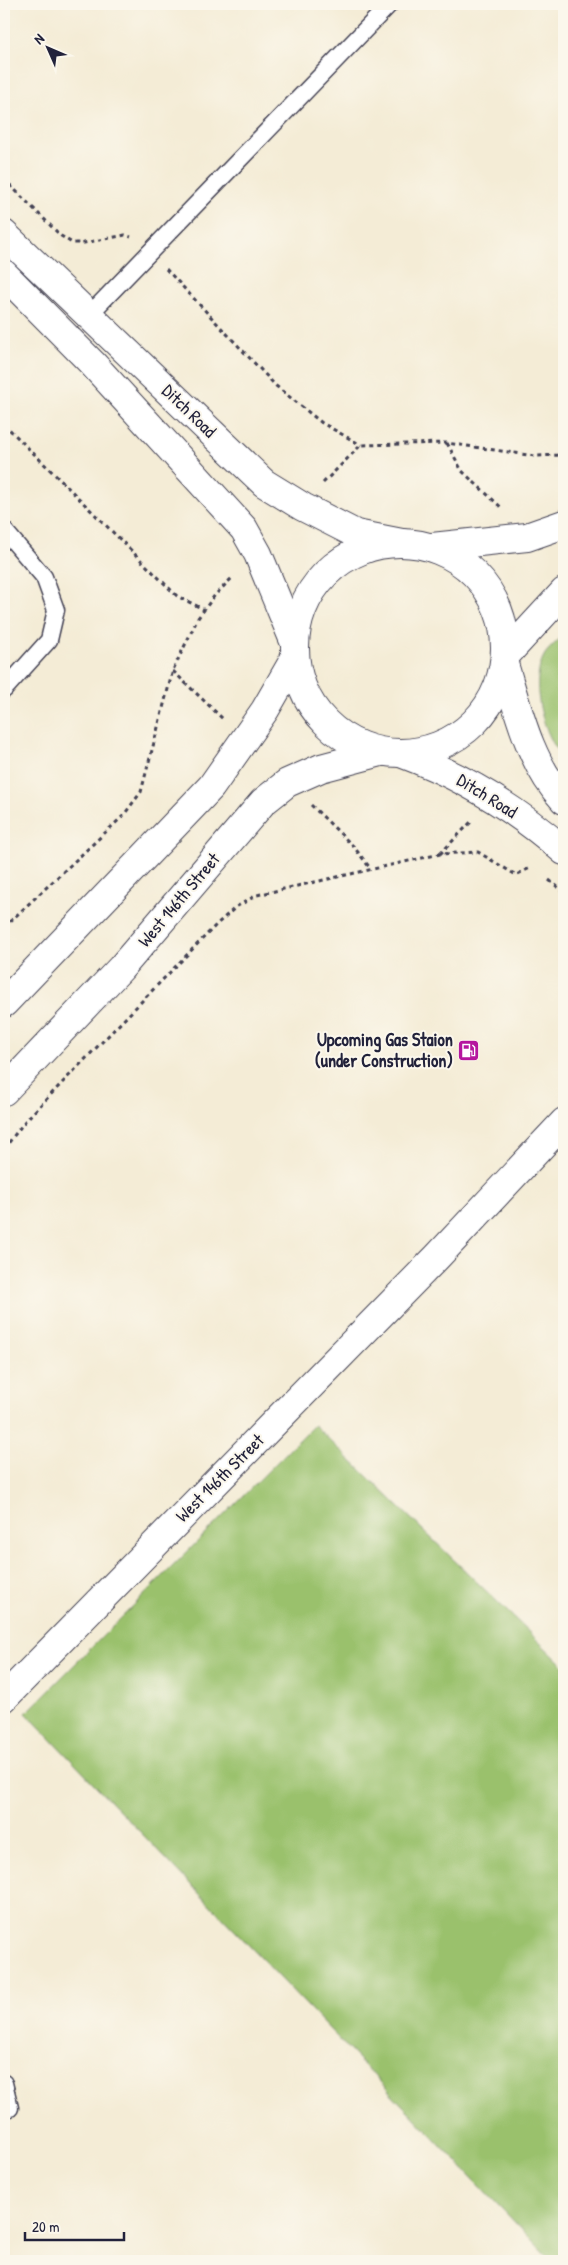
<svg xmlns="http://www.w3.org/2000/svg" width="568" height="2265" font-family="'Patrick Hand',sans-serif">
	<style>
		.green { fill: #9ac16c; stroke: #5e7254 }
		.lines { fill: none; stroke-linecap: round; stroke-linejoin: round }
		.lane-casing { stroke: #424052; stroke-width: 19 }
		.street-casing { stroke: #424052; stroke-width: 30 }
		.secondary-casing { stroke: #424052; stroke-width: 30 }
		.primary-casing { stroke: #424052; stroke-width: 30 }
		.path { stroke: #424052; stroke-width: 3; stroke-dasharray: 4 4; stroke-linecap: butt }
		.lane { stroke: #fff; stroke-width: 16 }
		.street { stroke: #fff; stroke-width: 28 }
		.secondary { stroke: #fff; stroke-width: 28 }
		.primary { stroke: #fff; stroke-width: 28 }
		.labels { text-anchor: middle; stroke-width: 4; stroke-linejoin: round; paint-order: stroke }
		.street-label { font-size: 18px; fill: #22223b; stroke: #fbf7ec }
		.poi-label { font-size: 18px; font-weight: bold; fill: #22223b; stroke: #fbf7ec; text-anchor: end }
	</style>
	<rect width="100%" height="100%" fill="#fbf7ec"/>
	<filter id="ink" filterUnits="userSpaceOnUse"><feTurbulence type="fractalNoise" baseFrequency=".02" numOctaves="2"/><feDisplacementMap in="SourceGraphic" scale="10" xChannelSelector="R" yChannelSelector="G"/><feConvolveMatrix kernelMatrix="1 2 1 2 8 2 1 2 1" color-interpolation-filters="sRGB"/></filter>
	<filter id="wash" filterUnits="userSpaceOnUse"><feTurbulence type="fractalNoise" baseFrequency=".0096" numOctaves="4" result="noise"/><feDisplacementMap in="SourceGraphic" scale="20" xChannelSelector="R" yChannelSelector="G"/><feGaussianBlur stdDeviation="1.12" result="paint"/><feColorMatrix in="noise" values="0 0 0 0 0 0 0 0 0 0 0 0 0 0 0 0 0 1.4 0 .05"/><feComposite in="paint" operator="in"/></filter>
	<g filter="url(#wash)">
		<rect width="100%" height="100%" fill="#f4ecd6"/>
		<g class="green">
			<path d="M564,635V759C543,736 528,682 545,654C550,647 558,641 564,635Z"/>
			<polygon points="314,1425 564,1666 564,2261 552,2261 26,1713"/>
		</g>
	</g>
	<g filter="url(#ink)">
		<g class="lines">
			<defs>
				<g id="lane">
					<polyline points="88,316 390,4"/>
					<polyline points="4,530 44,577 56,610 49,640 4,690"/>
					<polyline points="4,2083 10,2108"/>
				</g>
				<polyline id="street" points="4,1698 437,1257 564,1122"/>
				<g id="secondary">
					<polyline points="4,234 264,483 303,507 356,534 402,543"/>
					<polyline points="4,274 92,363 244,529 258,554 294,641"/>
					<path d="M504,664C518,710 530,764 564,800"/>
					<path d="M403,754C462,776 516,809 564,851"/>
				</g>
				<g id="primary">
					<circle cx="400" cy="648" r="105"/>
					<polyline points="432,547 527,537 564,524"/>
					<polyline points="505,656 564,592"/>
					<polyline points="4,1003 211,787 265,710 295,658"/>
					<polyline points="4,1091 121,968 263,802 287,783 321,768 381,752"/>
				</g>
			</defs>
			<use href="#lane" class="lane-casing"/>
			<use href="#street" class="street-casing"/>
			<use href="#secondary" class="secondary-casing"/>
			<use href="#primary" class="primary-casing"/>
			<g class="path">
				<polyline points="4,179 61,236 72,243 84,243 125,235 131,237"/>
				<polyline points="166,269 276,386 322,423 361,445"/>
				<polyline points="4,424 177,596 205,610"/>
				<polyline points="447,443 462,471 503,509"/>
				<polyline points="323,483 361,445 447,443 535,456 564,455"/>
				<polyline points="173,671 223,719"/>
				<polyline points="558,735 564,730"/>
				<polyline points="311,805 354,847 370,868"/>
				<polyline points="440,854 472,821"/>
				<polyline points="549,880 564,892"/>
				<polyline points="4,927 123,816 141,792 173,670 198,618 215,595 234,576"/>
				<polyline points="4,1149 25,1121 217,924 236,907 257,895 440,854 478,852 516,875 532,867"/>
			</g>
			<use href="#lane" class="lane"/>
			<use href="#street" class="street"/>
			<use href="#secondary" class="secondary"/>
			<use href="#primary" class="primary"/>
		</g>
	</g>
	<defs>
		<symbol id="fuel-square" viewBox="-11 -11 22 22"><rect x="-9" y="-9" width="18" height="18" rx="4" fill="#b5179e" stroke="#fbf7ec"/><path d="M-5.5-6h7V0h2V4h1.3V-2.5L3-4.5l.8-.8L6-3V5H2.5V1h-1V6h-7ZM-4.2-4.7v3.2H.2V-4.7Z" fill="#fff"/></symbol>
	</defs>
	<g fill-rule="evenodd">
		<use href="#fuel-square" x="456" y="1038" width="25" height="25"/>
	</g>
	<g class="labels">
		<g class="street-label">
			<text transform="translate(189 411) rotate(44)" y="6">Ditch Road</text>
			<text transform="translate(487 796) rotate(32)" y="6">Ditch Road</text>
			<text transform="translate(179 900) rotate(-50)" y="6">West 146th Street</text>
			<text transform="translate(220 1478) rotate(-45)" y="6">West 146th Street</text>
		</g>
		<g class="poi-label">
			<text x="453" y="1046">Upcoming Gas Staion<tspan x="453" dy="21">(under Construction)</tspan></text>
		</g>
	</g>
	<rect width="568" height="2265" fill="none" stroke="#fbf7ec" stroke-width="20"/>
	<g transform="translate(48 48) rotate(315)" stroke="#fbf7ec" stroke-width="4" paint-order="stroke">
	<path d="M0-4L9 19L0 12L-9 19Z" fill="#22223b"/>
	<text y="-8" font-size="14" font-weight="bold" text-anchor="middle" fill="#22223b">N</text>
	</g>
	<path d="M25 2232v8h99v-8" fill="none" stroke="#22223b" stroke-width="2.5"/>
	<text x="32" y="2232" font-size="15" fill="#22223b" stroke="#fbf7ec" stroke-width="4" paint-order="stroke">20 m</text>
</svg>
